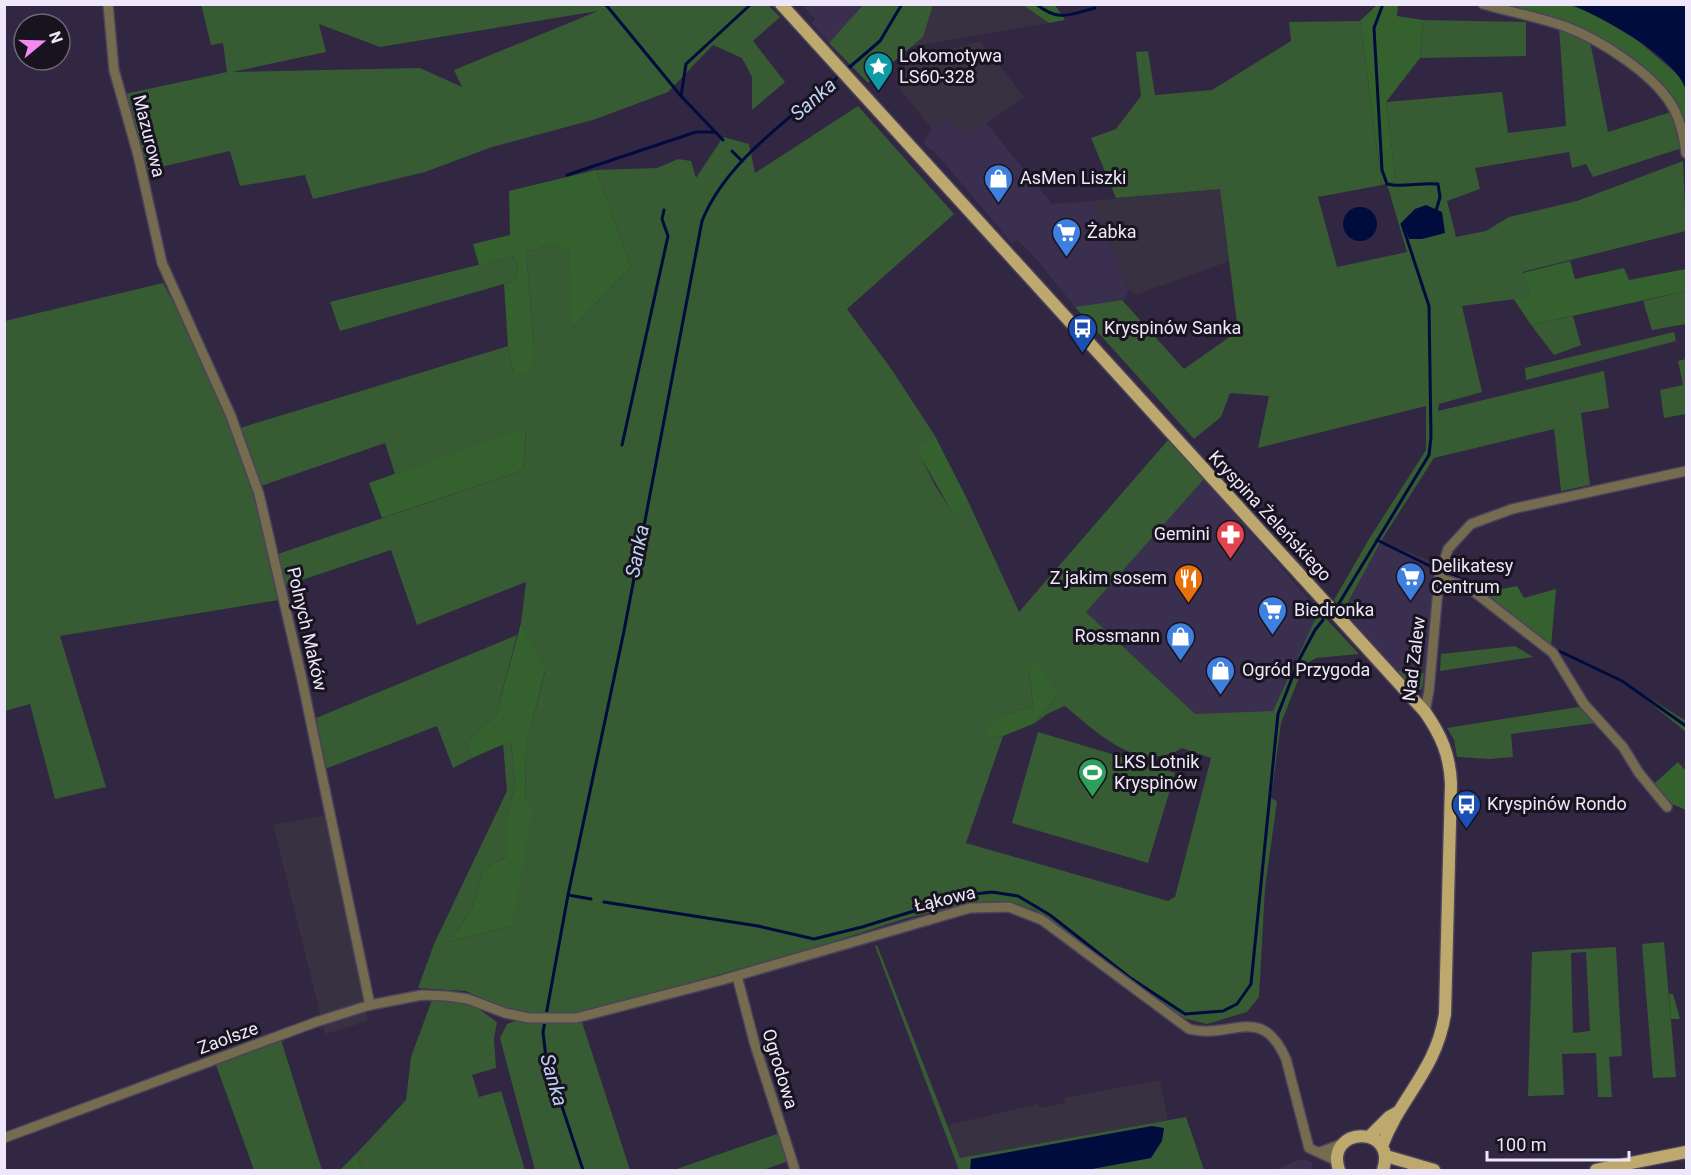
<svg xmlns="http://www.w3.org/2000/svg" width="1691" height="1175" font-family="Roboto,sans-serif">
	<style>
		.built { fill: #3b2f50 }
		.industrial { fill: #383141 }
		.green { fill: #375b32; fill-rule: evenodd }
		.forest { fill: #34612d }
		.water { fill: #000c3d }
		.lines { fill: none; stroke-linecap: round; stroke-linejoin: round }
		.stream { stroke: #000c3d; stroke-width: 3 }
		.minor-casing { stroke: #4b425c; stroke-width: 12 }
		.major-casing { stroke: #4b425c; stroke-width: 15 }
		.minor { stroke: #756c50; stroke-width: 9 }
		.major { stroke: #bda96e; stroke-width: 12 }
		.labels { text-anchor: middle; stroke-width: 6; stroke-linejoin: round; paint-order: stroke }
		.poi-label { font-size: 18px; fill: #ede7f9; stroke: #17131f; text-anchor: start }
		.street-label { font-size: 18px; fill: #ede7f9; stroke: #17131f }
		.water-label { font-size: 20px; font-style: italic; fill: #bfd1f2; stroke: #17131f }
	</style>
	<rect width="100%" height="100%" fill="#312742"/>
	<g class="built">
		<polygon points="802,5 864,5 829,43 812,23 815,19"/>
		<polygon points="948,118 958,131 963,128 969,134 986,123 1052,204 1092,201 1129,290 1125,299 1075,307 1033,255 1017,240 1012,243 935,152 923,144 932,129"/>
		<polygon points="1204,479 1319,611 1273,711 1195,714 1086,612"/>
		<polygon points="1381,541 1438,564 1429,648 1422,690 1414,690 1344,611"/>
		<polygon points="1301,1159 1313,1162 1311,1170 1274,1170"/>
	</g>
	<g class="industrial">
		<polygon points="933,5 1023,5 1049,23 910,47 923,37"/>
		<polygon points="980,41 1024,97 969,135 963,128 958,132 948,118 932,129 897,85 896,74 908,62"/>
		<polygon points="1220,188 1229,261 1136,295 1129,290 1092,201"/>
		<polygon points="325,815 368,1021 325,1034 273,825"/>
		<polygon points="1160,1080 1168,1120 960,1158 948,1125 1038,1104 1040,1108 1065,1103 1064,1098"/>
	</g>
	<g class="green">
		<path d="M201,4L768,5L780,17L753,41L785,82L752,110V77L742,58L713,45L668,92L596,119L492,147L425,172L313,199L305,175L240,186L230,151L148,170L125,94L227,72L223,43L211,45ZM598,11L454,70L462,87L420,68L232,72L326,52L319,24L380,47Z"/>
		<polygon points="864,4 933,5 923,37 868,83 829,43"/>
		<polygon points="1423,20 1526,22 1526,56 1420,58"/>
		<polygon points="1360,21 1382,185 1318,197 1337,267 1407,252 1387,184 1396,181 1386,102 1502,92 1508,133 1566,126 1559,27 1590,41 1608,132 1671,112 1682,148 1593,177 1586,164 1572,168 1569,152 1475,168 1480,189 1447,201 1456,237 1486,231 1509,217 1577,201 1683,161 1686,231 1523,272 1530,297 1462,306 1482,392 1439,404 1438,411 1604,371 1609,408 1581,413 1590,485 1561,491 1554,429 1434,458 1381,541 1344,610 1334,600 1369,539 1426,450 1426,406 1258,448 1269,396 1230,393 1221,417 1194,439 1075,307 1122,300 1184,369 1238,331 1220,189 1116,198 1091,138 1116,129 1141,96 1136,52 1148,51 1155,95 1212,90 1291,41 1289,22"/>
		<path d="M858,106L954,214L847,309L892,370L935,436L917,450L936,487L955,516L968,501L1019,612L1168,440L1204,479L1086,612L1195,714L1273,711L1319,611L1359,654L1316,658L1304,665L1281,723L1271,798L1277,801L1265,888L1259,997L1247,1012L1207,1024L1183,1018L1035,910L1001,901L970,904L907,918L814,948L584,1012L559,1016L529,1015L499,1007L466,991L418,988L434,944L507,791L503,744L511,741L515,783L507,818V856L484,869L471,911L449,942L512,926L525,803L526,747L545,671L521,623L526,582L417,625L391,550L284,586L278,554L523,470L526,428L395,474L385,443L261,486L240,428L508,346L513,372L534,348L526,251L554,245L569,251L573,327L631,267L596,170L657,168L678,159L691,161L696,178L723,137L749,144L755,173ZM1029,669L1057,695L1035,723L1047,714L1065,706C1097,732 1138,775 1182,748L1211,758L1175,897L1168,901L966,843L1003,736L988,738L997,716L1033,707Z"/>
		<polygon points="514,256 518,269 514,281 340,331 330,302"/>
		<path d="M163,283C199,349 232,420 254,493C264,528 271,564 279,600L60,636L106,787L55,799L30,704L5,711V321Z"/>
		<polygon points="1686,291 1686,324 1652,330 1643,301"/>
		<polygon points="1573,316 1581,345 1554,355 1531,325"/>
		<polygon points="1674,332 1676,341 1526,380 1525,368"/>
		<polygon points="1686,359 1686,414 1664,418 1660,390 1683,385 1678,361"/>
		<polygon points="517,635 496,715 466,742 472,758 453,768 437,726 325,769 316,718"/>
		<polygon points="1515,646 1533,657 1440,671 1441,654"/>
		<polygon points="1400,670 1409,675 1424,673 1422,689 1414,689 1398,672"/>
		<polygon points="1627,684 1686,721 1686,732"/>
		<polygon points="1578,707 1596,723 1511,734 1513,757 1490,759 1457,757 1454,740 1447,728"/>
		<polygon points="1038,732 1175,773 1148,863 1012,823"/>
		<polygon points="1664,942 1676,1077 1653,1078 1642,944"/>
		<polygon points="877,945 960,1158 1186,1117 1204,1170 959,1170 875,946"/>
		<path d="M1616,947L1622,1056L1609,1057L1612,1097H1598L1596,1053L1562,1054L1564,1095L1528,1096L1532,952ZM1586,952L1590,1031L1573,1033L1571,953Z"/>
		<polygon points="432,1000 473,1005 497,1022 494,1039 496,1068 472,1075 479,1097 501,1091 525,1170 362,1170 357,1153 406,1100 411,1057"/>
		<polygon points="515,1021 582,1022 630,1170 535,1170 500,1038 507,1024"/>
		<polygon points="281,1040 322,1170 254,1170 216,1065"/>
		<polygon points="780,1133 789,1161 763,1170 674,1170"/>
	</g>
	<g class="forest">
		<polygon points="1378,4 1398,5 1397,16 1423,20 1420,58 1386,102 1396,181 1382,185 1360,21"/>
		<polygon points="1023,5 1055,5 1065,20 1049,23"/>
		<path d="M1509,5H1571L1591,12L1637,40L1683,79L1686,90V134C1679,115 1672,95 1658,81C1628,51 1550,18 1509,5Z"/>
		<polygon points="596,170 631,267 572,328 569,251 554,245 526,251 534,348 530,372 513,372 508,346 504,284 514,281 518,269 514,256 479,265 473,244 510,235 509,191"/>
		<polygon points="1570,261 1575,279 1624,268 1629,280 1686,269 1686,291 1531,325 1513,298 1530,297 1523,273"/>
		<polygon points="526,427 523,470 382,518 369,483"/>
		<polygon points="935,436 968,501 955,517 916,449"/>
		<polygon points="1517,586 1524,598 1556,589 1551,647 1481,593"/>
		<polygon points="521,623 545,670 526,747 525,802 533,809 512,926 449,942 471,911 484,869 507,856 507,818 515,783 511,741 472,758 466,742 496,715"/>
		<polygon points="1039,663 1057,695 1035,723 1003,736 988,738 985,733 997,716 1033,707 1029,669"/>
		<polygon points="1678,762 1686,771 1686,810 1667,802 1654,784"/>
		<polygon points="1669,994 1673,994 1680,1019 1671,1019"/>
		<polygon points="357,1153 362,1170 340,1170"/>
	</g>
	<g class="water">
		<path d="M1571,5H1686V90C1676,57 1603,17 1571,5Z"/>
		<polygon points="1426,205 1442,212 1445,233 1422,239 1409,239 1402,222 1415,209"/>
		<circle cx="1360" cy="224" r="17"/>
		<polygon points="1152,1126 1164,1128 1162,1141 1151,1158 1087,1170 970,1170 971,1159"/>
	</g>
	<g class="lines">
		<g class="stream">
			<polyline points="604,4 607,6 681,96"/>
			<path d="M1036,4C1059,22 1068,15 1095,8"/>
			<path d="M1383,4L1374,28L1382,170L1387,184C1402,188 1421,182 1438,184L1440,197L1436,211"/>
			<polyline points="845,71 880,41 902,4"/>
			<polyline points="723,140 681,96 686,64 751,4"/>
			<polyline points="732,151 742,161"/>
			<polyline points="567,175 696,132 714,132"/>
			<polyline points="622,445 668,236 662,219 664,210"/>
			<polyline points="1377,540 1434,568"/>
			<polyline points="1446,571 1470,584"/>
			<polyline points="1338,605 1429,455 1431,437 1429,306 1402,224 1405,224"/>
			<polyline points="1559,651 1622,681 1686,726"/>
			<polyline points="568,895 591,899"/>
			<polyline points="604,902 758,926 814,939 862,927 966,895 992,892 1018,896 1050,915 1129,977 1185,1014 1223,1011 1237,1004 1251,984 1278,714 1299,660 1315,630 1323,620"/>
			<path d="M583,1170L546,1058L543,1032L568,895L624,631L702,221C727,159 792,118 840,75"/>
		</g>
		<defs>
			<g id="minor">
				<polyline points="108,4 114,70 138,155 162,263 231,416 259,494 301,675 370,1005"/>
				<path d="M1483,4C1510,12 1538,17 1564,26C1599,39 1651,72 1671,104C1680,118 1684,137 1686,153"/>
				<polyline points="1439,578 1468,587 1553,653 1584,704 1623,747 1639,773 1667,807"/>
				<polyline points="1425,712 1429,690 1439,578 1448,549 1471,524 1512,509 1686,471"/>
				<polyline points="737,976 755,1045 795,1170"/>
				<path d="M4,1138L316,1022L370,1005L422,995L447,996L468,999L505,1013L529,1018H576L722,980L970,908L1009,907L1042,920L1189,1029C1231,1040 1261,1002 1286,1059L1309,1148L1337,1161"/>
				<polyline points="1320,1152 1342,1144"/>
			</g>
			<g id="major">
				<path d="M781,4L1425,712C1441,735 1450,755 1451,784L1445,1014C1436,1071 1400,1097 1382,1146"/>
				<polyline points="1369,1137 1389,1117 1398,1112"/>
				<polyline points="1386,1156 1434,1170"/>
				<path d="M1339,1170C1324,1126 1398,1124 1383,1170"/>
				<polyline points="1596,1170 1686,1152"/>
			</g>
		</defs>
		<use href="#minor" class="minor-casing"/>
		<use href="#major" class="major-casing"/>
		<use href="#minor" class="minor"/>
		<use href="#major" class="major"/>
	</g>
	<defs>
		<symbol id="sight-pin" viewBox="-11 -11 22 30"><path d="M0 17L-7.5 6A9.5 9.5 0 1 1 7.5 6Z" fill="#0f9aa8" stroke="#17131f"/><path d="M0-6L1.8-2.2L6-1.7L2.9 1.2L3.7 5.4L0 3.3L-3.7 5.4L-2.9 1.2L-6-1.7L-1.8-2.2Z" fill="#fff"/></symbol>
		<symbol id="shop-pin" viewBox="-11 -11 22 30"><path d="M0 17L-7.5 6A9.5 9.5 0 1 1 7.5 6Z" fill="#3f7fe0" stroke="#17131f"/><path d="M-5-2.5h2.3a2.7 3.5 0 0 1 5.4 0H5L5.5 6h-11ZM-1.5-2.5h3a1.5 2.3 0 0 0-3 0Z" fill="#fff"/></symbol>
		<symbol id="supermarket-pin" viewBox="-11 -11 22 30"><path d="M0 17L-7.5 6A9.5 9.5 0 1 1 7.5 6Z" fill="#3f7fe0" stroke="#17131f"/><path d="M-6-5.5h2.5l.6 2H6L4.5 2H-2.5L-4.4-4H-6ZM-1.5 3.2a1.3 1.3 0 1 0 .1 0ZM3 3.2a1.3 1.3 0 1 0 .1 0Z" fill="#fff"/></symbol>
		<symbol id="bus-pin" viewBox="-11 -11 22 30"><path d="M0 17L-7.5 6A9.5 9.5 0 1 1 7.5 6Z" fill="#1a4fb4" stroke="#17131f"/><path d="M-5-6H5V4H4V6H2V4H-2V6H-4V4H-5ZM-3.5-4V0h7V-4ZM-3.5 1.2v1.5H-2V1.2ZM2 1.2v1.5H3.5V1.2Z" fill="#fff"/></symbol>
		<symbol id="pharmacy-pin" viewBox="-11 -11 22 30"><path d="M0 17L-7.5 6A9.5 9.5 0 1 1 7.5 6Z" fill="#e0444e" stroke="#17131f"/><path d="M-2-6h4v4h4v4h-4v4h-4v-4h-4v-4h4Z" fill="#fff"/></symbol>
		<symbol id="restaurant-pin" viewBox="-11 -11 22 30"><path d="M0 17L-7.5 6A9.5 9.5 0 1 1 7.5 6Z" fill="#e8710a" stroke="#17131f"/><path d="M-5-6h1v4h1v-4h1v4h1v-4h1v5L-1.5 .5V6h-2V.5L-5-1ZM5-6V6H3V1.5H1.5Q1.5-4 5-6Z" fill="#fff"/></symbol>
		<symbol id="stadium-pin" viewBox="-11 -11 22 30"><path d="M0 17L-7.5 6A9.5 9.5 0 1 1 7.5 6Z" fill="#2e9e5b" stroke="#17131f"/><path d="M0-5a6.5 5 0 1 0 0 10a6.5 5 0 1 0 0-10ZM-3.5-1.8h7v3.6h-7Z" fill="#fff"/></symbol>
	</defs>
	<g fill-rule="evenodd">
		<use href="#sight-pin" x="862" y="50" width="33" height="45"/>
		<use href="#shop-pin" x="982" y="162" width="33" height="45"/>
		<use href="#supermarket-pin" x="1050" y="216" width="33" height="45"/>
		<use href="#bus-pin" x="1066" y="312" width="33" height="45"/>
		<use href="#pharmacy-pin" x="1214" y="518" width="33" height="45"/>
		<use href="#supermarket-pin" x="1394" y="560" width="33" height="45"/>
		<use href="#restaurant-pin" x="1172" y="562" width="33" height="45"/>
		<use href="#supermarket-pin" x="1256" y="594" width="33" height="45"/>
		<use href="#shop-pin" x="1164" y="620" width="33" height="45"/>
		<use href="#shop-pin" x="1204" y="654" width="33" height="45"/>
		<use href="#stadium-pin" x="1076" y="756" width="33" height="45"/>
		<use href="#bus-pin" x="1450" y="788" width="33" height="45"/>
	</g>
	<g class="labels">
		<g class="poi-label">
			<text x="899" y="62">Lokomotywa<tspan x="899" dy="21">LS60-328</tspan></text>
			<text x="1020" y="184">AsMen Liszki</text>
			<text x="1087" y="238">Żabka</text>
			<text x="1104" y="334">Kryspinów Sanka</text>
			<text x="1210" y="540" text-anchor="end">Gemini</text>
			<text x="1431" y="572">Delikatesy<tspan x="1431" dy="21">Centrum</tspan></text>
			<text x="1167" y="584" text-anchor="end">Z jakim sosem</text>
			<text x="1294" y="616">Biedronka</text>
			<text x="1160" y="642" text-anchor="end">Rossmann</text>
			<text x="1242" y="676">Ogród Przygoda</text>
			<text x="1114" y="768">LKS Lotnik<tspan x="1114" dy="21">Kryspinów</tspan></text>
			<text x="1487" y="810">Kryspinów Rondo</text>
		</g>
		<g class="street-label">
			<text transform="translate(149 136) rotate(76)" y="6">Mazurowa</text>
			<text transform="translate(1270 516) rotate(47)" y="6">Kryspina Żeleńskiego</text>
			<text transform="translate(307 629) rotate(77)" y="6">Polnych Maków</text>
			<text transform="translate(1414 659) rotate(-83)" y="6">Nad Zalew</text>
			<text transform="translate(945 899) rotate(-13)" y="6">Łąkowa</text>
			<text transform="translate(228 1038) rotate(-20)" y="6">Zaolsze</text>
			<text transform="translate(780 1069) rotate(73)" y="6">Ogrodowa</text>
		</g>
		<g class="water-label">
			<text transform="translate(813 99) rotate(-41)" y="7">Sanka</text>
			<text transform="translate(637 551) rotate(-79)" y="7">Sanka</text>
			<text transform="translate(554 1080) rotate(74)" y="7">Sanka</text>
		</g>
	</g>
	<rect width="1691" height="1175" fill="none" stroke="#ede7f9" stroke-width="12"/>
	<g transform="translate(42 42) rotate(71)"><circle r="28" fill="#17131f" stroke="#6d6876" stroke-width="1.5"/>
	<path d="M0-4.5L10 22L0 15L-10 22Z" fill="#f38af2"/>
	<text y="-9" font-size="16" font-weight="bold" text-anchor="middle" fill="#ede7f9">N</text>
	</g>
	<path d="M1487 1151v9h142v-9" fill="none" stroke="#ede7f9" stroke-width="3"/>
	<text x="1496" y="1151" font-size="18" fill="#ede7f9" stroke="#17131f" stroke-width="4.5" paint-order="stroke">100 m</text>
</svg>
